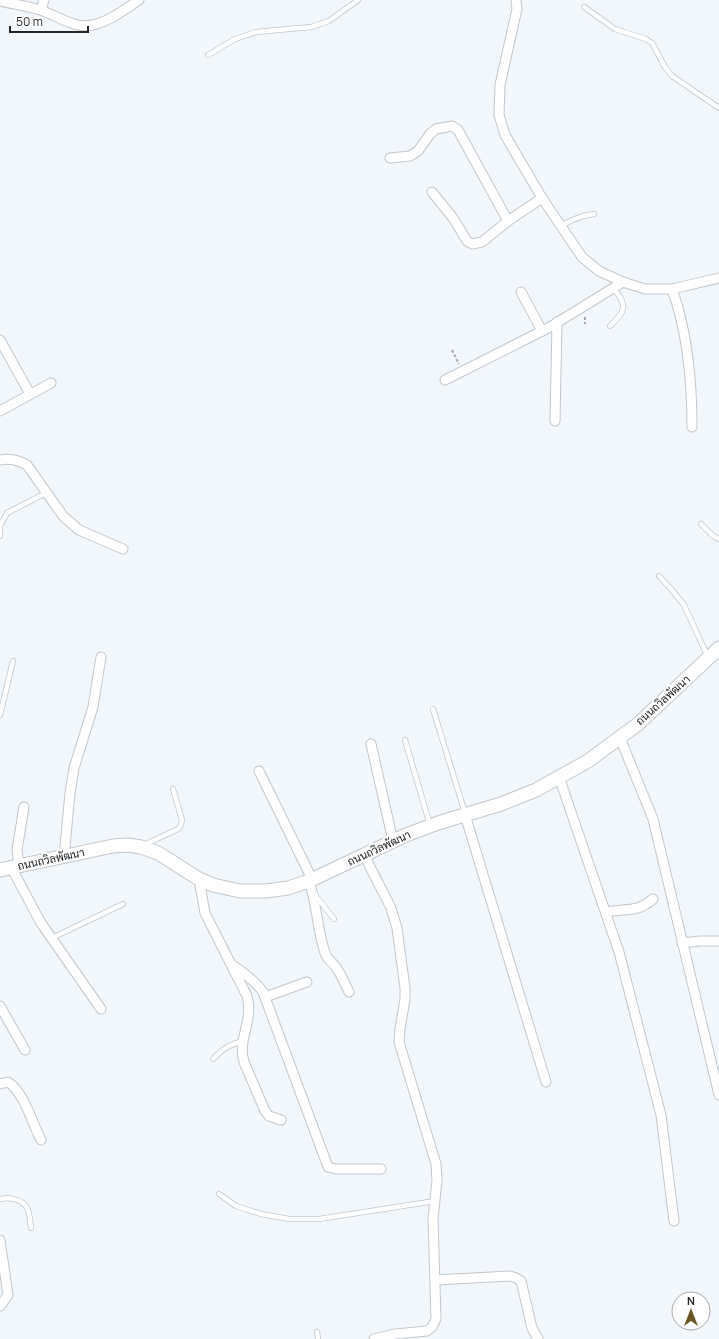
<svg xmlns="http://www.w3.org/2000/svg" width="719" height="1339" font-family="Manrope,Sarabun,sans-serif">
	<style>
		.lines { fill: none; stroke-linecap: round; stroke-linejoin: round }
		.lane-casing { stroke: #c2c7cc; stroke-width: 6 }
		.street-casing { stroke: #c2c7cc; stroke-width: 11 }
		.secondary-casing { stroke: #c2c7cc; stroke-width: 15 }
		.path { stroke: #a4a8ac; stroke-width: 2; stroke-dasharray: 3 2; stroke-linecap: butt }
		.lane { stroke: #fff; stroke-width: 4.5 }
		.street { stroke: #fff; stroke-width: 9 }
		.secondary { stroke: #fff; stroke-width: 13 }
		.labels { text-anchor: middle; stroke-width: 4; stroke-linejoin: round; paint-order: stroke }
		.street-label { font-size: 11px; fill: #222426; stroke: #fff }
	</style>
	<rect width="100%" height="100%" fill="#f2f7fc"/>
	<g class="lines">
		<defs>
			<g id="lane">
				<polyline points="584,7 615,29 646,39 652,43 665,67 672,76 719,108"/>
				<polyline points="208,55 235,39 256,32 311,27 329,21 358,0"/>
				<path d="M561,226C571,220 582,215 594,214"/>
				<path d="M610,326C625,311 629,306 613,288"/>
				<polyline points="701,524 713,536 719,539"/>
				<polyline points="0,536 0,526 7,513 46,493"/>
				<polyline points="659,576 671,589 684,605 708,657"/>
				<polyline points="433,709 465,813"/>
				<polyline points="0,715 13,661"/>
				<polyline points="405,740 430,825"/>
				<polyline points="144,845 178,829 181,825 182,820 173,789"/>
				<polyline points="315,895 334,919"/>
				<polyline points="52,938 123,904"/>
				<path d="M213,1059C224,1048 228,1045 243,1041"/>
				<polyline points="219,1194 236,1206 261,1214 289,1219 319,1219 435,1201"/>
				<path d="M0,1199C9,1197 23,1199 27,1208C30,1213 30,1222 31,1228"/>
				<polyline points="317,1332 318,1339"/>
			</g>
			<g id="street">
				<polyline points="516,0 517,9 500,85 499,115 505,135 542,198 582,257 599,271 623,282 645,289 672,289 719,278"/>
				<path d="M0,1C13,4 27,6 40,10C57,15 73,29 92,25C109,22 125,9 139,0"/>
				<polyline points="41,10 44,0"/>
				<polyline points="390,158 410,156 418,151 430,134 436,129 452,126 458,130 508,221"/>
				<polyline points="432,192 453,218 467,241 472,244 482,242 508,221 542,198"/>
				<path d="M672,289C688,333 692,380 692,427"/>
				<polyline points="521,292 542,331"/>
				<polyline points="0,340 30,394"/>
				<polyline points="445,380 550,327 623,282"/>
				<polyline points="0,411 51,383"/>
				<polyline points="555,421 557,322"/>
				<path d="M0,460C10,458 18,460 27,465L63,516L79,530L123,549"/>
				<polyline points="620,738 653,819 719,1095"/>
				<polyline points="371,744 393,841"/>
				<polyline points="259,771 312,879"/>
				<polyline points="559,777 619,952 661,1115 674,1221"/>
				<polyline points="465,815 546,1082"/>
				<polyline points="364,855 391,908 397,928 405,988 405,999 400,1029 399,1042 436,1164 437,1180 433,1219 436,1319 432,1327 427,1331 395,1334 374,1339"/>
				<polyline points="64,857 70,793 74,768 93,707 101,657"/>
				<polyline points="11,867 41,923 101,1009"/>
				<polyline points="19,867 17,850 24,807"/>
				<path d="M199,879L205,913L247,996C254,1021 237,1039 244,1062L265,1111L269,1116L281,1120"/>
				<path d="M309,881C317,904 317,929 325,953C327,959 332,962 336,967C341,974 345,984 349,992"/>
				<path d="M606,912C626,908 637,913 653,899"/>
				<polyline points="682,943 700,941 719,941"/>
				<path d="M231,964C243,972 254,980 263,992L328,1167L336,1169H381"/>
				<polyline points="265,997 307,982"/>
				<polyline points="0,1006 25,1050"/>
				<path d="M0,1084L8,1082C24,1092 32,1123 41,1140"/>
				<polyline points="0,1240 8,1295 0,1306"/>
				<polyline points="435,1280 510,1276 516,1278 521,1281 532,1328 538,1339"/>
			</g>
			<polyline id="secondary" points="0,870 113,846 128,845 141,847 158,853 199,879 213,885 240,891 266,891 288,888 309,881 406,835 438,823 501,804 536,790 588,761 638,724 719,648"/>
		</defs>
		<use href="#lane" class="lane-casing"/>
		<use href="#street" class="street-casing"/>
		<use href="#secondary" class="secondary-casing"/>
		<g class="path">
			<polyline points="585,317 585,324"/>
			<polyline points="452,350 459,364"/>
		</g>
		<use href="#lane" class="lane"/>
		<use href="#street" class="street"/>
		<use href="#secondary" class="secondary"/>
	</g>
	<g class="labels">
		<g class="street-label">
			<text transform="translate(663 700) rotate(-42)" y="4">ถนนถวิลพัฒนา</text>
			<text transform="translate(379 848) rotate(-25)" y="4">ถนนถวิลพัฒนา</text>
			<text transform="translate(51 859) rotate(-12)" y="4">ถนนถวิลพัฒนา</text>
		</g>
	</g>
	<g transform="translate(691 1311)"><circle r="19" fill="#ffffff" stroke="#a7a7a8"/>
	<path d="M0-3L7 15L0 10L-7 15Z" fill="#6e5727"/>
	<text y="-6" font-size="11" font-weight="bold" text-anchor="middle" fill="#222426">N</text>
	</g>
	<path d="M10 26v6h78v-6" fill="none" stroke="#222426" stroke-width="2"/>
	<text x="16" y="26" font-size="12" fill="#222426" stroke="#ffffff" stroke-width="3" paint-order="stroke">50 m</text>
</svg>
